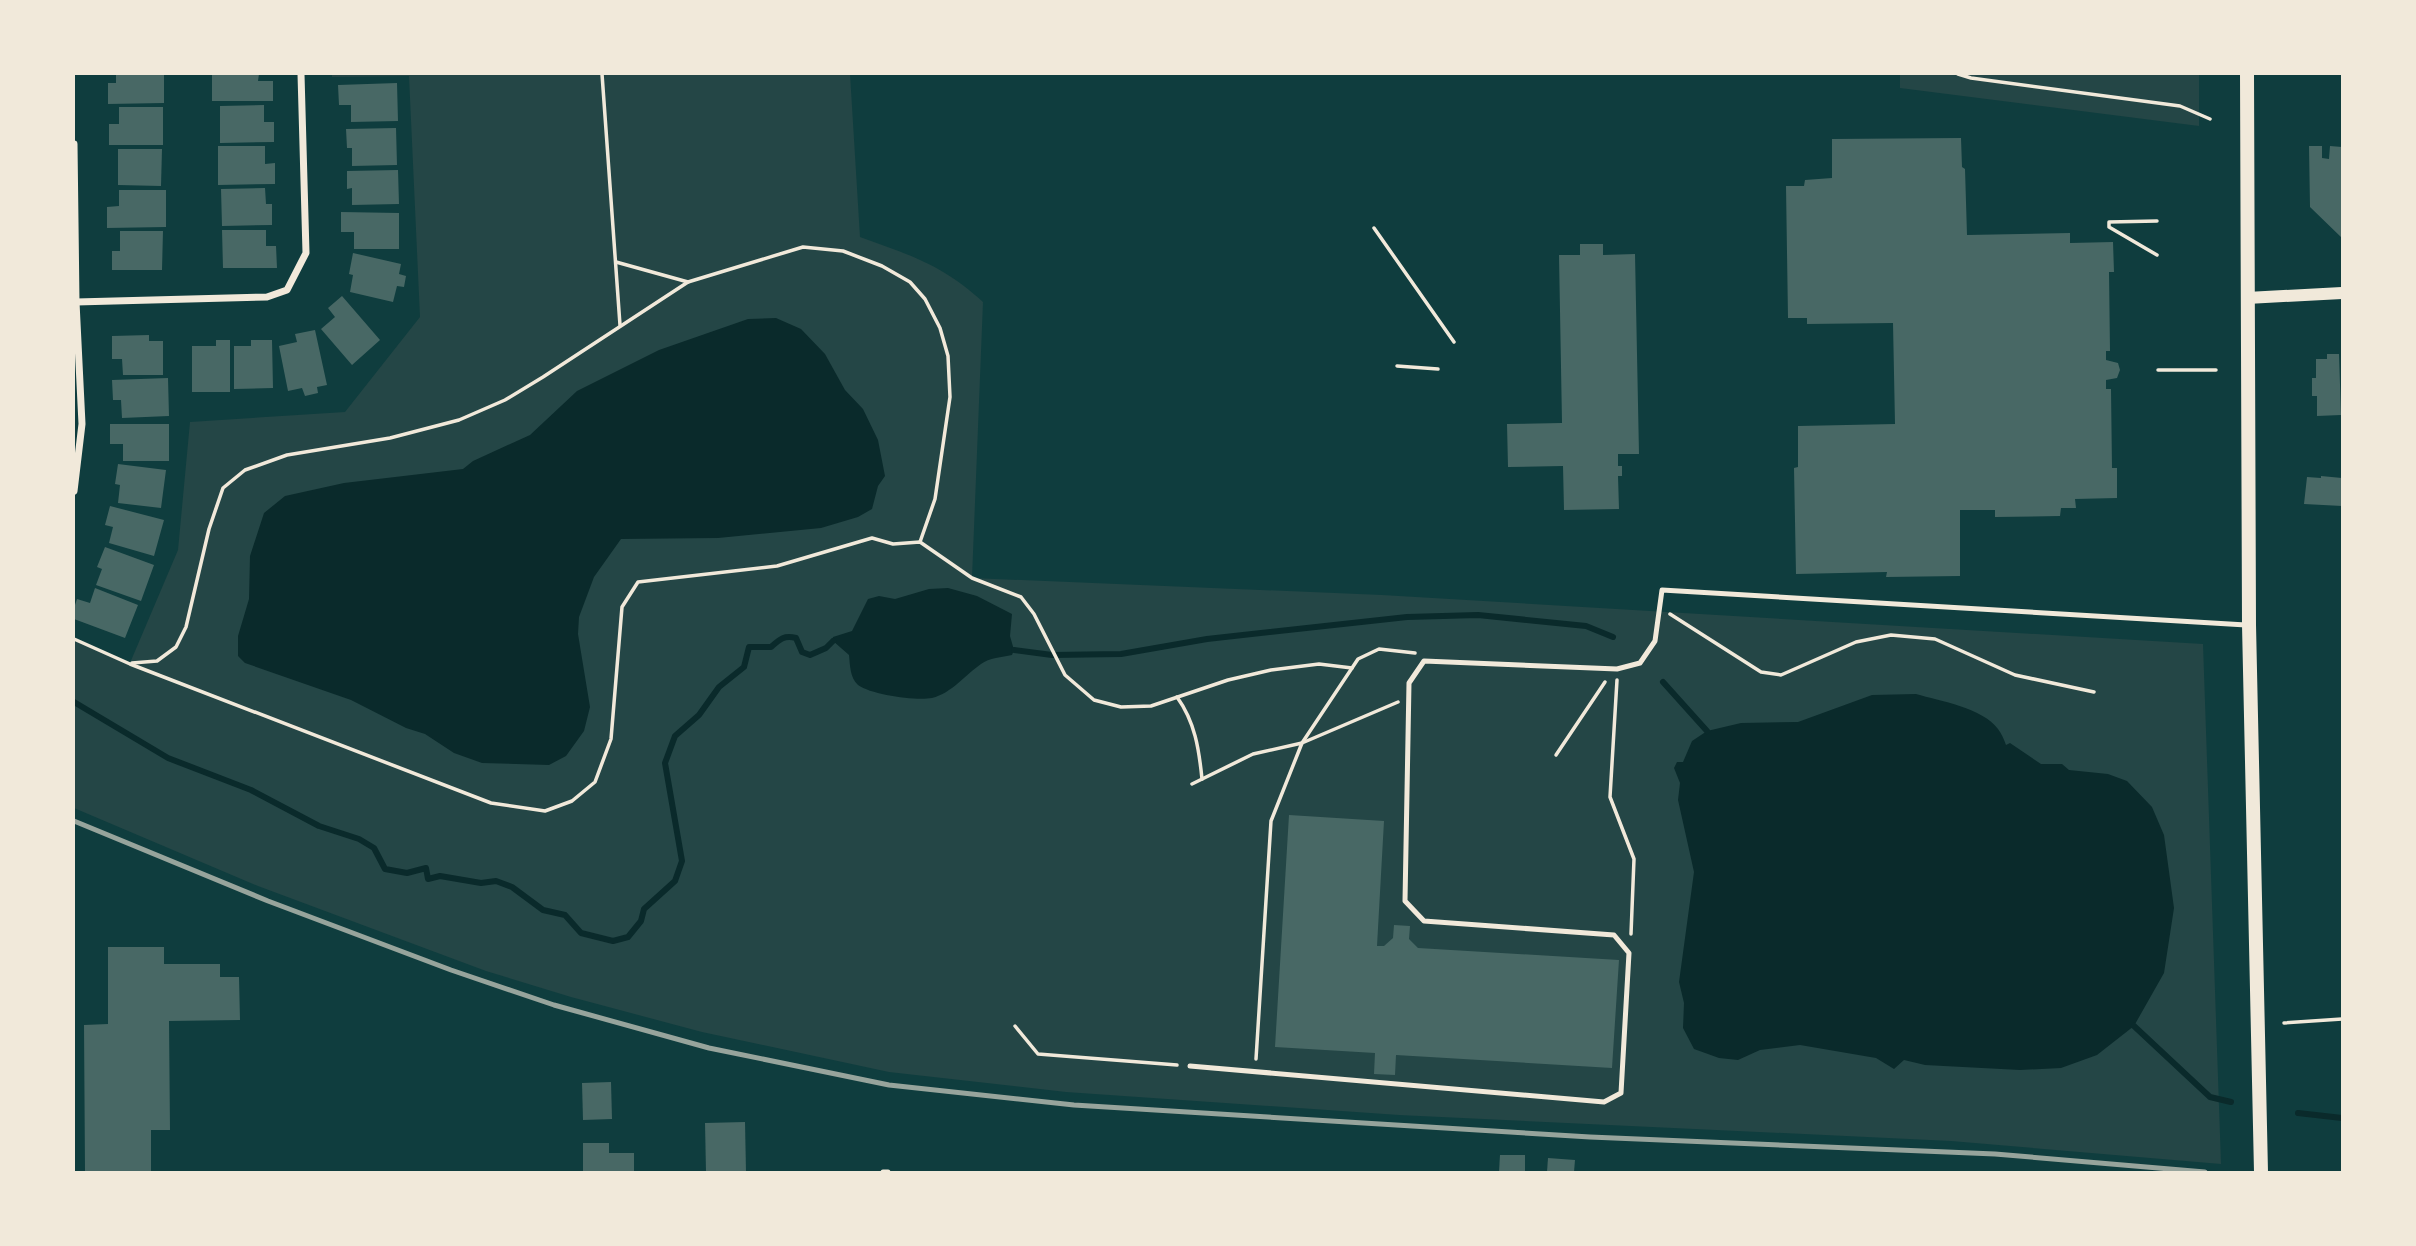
<svg xmlns="http://www.w3.org/2000/svg" width="2416" height="1246" font-family="'Asap Condensed',sans-serif">
	<style>
		.green { fill: #244646 }
		.water { fill: #0a2a2b }
		.lines { fill: none; stroke-linecap: round; stroke-linejoin: round }
		.stream { stroke: #0a2a2b; stroke-width: 6 }
		.building { fill: #486865 }
		.path { stroke: #f1e9da; stroke-width: 3.5 }
		.service { stroke: #f1e9da; stroke-width: 5 }
		.minor { stroke: #f1e9da; stroke-width: 7 }
		.tertiary { stroke: #f1e9da; stroke-width: 12 }
		.secondary { stroke: #f1e9da; stroke-width: 14 }
		.rail { stroke: #97a49c; stroke-width: 5 }
	</style>
	<rect width="100%" height="100%" fill="#0f3d3e"/>
	<g class="green">
		<path d="M332,74H850L860,237C910,255 943,265 983,302L972,578L1382,595L2203,644L2221,1164L1951,1141L1399,1115L1066,1092L889,1072L702,1032L571,997L486,971L258,886L74,808V639L130,663L178,550L190,422L345,412L420,317L409,76L332,77Z"/>
		<polygon points="1900,74 2199,74 2199,126 1900,88"/>
	</g>
	<g class="water">
		<polygon points="776,318 801,329 825,354 845,390 863,409 878,440 885,476 878,486 872,509 858,517 821,528 718,538 621,539 594,577 579,617 578,634 590,707 584,731 566,756 549,765 482,763 454,753 425,734 406,728 351,700 245,663 238,656 238,636 249,599 250,556 264,513 285,496 344,483 463,469 473,461 530,435 577,391 659,350 748,319"/>
		<path d="M948,588L977,596L1012,614L1010,636L1014,650L1012,655C1002,657 989,658 981,664C965,675 952,693 932,698C916,701 872,695 858,685C850,678 850,665 849,655L833,641V637L852,631L868,599L879,596L895,599L929,589Z"/>
		<path d="M1916,694C1940,701 1983,708 1998,729C2002,734 2004,740 2006,745L2010,743L2041,764H2062L2069,770L2108,774L2127,781L2152,807L2164,835L2174,908L2164,973L2134,1026L2097,1055L2061,1068L2020,1070L1925,1065L1904,1060L1894,1069L1876,1058L1800,1045L1760,1050L1738,1060L1719,1058L1694,1049L1683,1028L1684,1003L1679,982L1694,872L1678,800L1680,783L1674,768L1677,762H1683L1692,741L1707,731L1741,723L1798,722L1872,695Z"/>
	</g>
	<g class="lines">
		<g class="stream">
			<polyline points="1014,650 1052,655 1121,654 1207,639 1407,617 1478,615 1586,626 1613,637"/>
			<polyline points="1663,682 1707,731"/>
			<path d="M74,702L168,758L251,790L319,826L359,839L374,848L385,869L407,873L426,868L428,879L440,876L481,883L496,881L512,887L543,910L565,915L581,933L613,941L628,937L641,921L644,909L675,881L682,861L665,763L675,736L699,715L719,687L744,667L749,647H771C780,639 784,635 796,638L802,652L810,655L826,648L833,641"/>
			<polyline points="2134,1026 2210,1097 2231,1102"/>
			<polyline points="2298,1113 2342,1118"/>
		</g>
	</g>
	<g class="building">
		<polygon points="116,74 164,74 164,103 108,104 108,83 116,83"/>
		<polygon points="212,74 259,74 258,81 273,81 273,101 212,101"/>
		<polygon points="397,83 398,121 351,122 351,105 339,105 338,85"/>
		<polygon points="264,105 264,122 274,122 274,142 220,143 220,106"/>
		<polygon points="119,107 163,107 163,145 109,145 109,124 119,124"/>
		<polygon points="396,128 397,165 352,166 352,148 347,148 346,129"/>
		<polygon points="1961,138 1962,167 1965,169 1967,235 2070,233 2070,243 2113,242 2114,272 2109,272 2110,351 2106,351 2106,360 2118,363 2120,370 2117,378 2106,380 2106,389 2111,389 2112,468 2117,468 2117,498 2075,499 2076,508 2061,508 2060,516 1995,517 1995,510 1960,510 1960,576 1886,577 1887,572 1796,574 1794,468 1798,467 1798,426 1895,424 1893,323 1807,324 1807,318 1788,318 1786,186 1804,186 1805,180 1832,178 1832,139"/>
		<polygon points="218,146 265,146 265,164 275,163 275,184 218,185"/>
		<polygon points="2309,146 2322,146 2322,158 2329,159 2330,146 2342,147 2342,238 2310,207"/>
		<polygon points="118,149 162,149 161,186 118,185"/>
		<polygon points="398,170 399,204 352,205 352,188 347,189 347,171"/>
		<polygon points="265,188 266,204 272,204 272,225 222,226 221,189"/>
		<polygon points="119,190 166,190 166,227 107,228 107,207 119,206"/>
		<polygon points="341,212 399,213 399,249 354,249 354,232 341,232"/>
		<polygon points="222,230 266,230 266,246 276,246 277,268 223,268"/>
		<polygon points="120,231 163,231 162,270 112,270 112,251 120,251"/>
		<polygon points="1580,244 1603,244 1603,255 1635,254 1639,454 1618,454 1618,466 1622,466 1622,476 1618,476 1619,509 1564,510 1563,466 1508,467 1507,424 1562,423 1559,255 1580,255"/>
		<polygon points="353,253 401,264 399,274 406,276 404,287 397,286 393,302 350,292 353,275 349,274"/>
		<polygon points="342,296 380,340 352,365 321,329 335,317 328,308"/>
		<polygon points="315,330 327,385 317,387 318,393 305,396 302,388 288,391 279,346 297,342 295,334"/>
		<polygon points="149,335 149,341 163,341 163,375 123,375 122,359 112,359 112,336"/>
		<polygon points="216,340 230,340 230,392 192,392 192,346 216,346"/>
		<polygon points="251,340 272,340 273,388 234,389 234,346 251,346"/>
		<polygon points="2327,354 2339,354 2341,415 2317,416 2317,396 2312,396 2312,378 2316,378 2316,359 2327,359"/>
		<polygon points="168,378 169,416 122,418 121,400 113,400 112,380"/>
		<polygon points="110,424 169,424 169,461 123,461 123,444 110,444"/>
		<polygon points="118,464 166,470 161,508 118,503 120,485 115,484"/>
		<polygon points="2321,476 2342,478 2342,506 2304,504 2307,477 2321,478"/>
		<polygon points="110,506 164,520 154,556 109,543 113,527 105,525"/>
		<polygon points="105,547 154,565 141,601 96,585 102,569 97,567"/>
		<polygon points="95,588 138,605 125,638 74,619 74,608 77,599 90,603"/>
		<polygon points="1289,815 1384,821 1377,946 1384,946 1393,938 1394,925 1410,926 1409,939 1418,948 1619,960 1612,1068 1396,1055 1395,1075 1374,1074 1375,1053 1275,1047"/>
		<polygon points="108,947 164,947 164,964 220,964 220,977 239,977 240,1020 169,1021 170,1130 151,1130 151,1172 85,1172 84,1025 108,1024"/>
		<polygon points="611,1082 612,1119 583,1120 582,1083"/>
		<polygon points="745,1122 746,1172 706,1172 705,1123"/>
		<polygon points="583,1143 609,1143 609,1153 634,1153 634,1172 583,1172"/>
		<polygon points="1500,1155 1525,1155 1525,1172 1499,1172"/>
		<polygon points="1548,1158 1575,1160 1574,1172 1547,1172"/>
	</g>
	<g class="lines">
		<g class="path">
			<polyline points="602,74 620,325"/>
			<polyline points="1958,74 1971,78 2180,106 2210,119"/>
			<polyline points="2157,221 2109,222 2109,227 2157,255"/>
			<polyline points="1374,228 1454,342"/>
			<polyline points="616,262 688,282"/>
			<polyline points="1397,366 1438,369"/>
			<polyline points="2158,370 2216,370"/>
			<polyline points="1670,614 1761,672 1781,675 1856,642 1891,635 1935,639 2015,675 2094,692"/>
			<polyline points="74,639 130,664 491,803 545,811 572,801 595,782 611,739 622,607 638,582 777,566 872,538 893,544 920,542 972,578 1021,597 1034,614 1065,675 1094,700 1121,707 1151,706 1228,680 1271,670 1319,664 1352,668"/>
			<polyline points="132,663 157,661 176,647 186,627 209,529 223,488 245,470 287,455 390,438 459,420 505,400 543,377 688,282 803,247 843,251 882,266 910,282 925,299 940,328 948,356 950,397 935,499 920,542"/>
			<polyline points="1617,680 1610,797 1634,859 1631,934"/>
			<path d="M1177,697C1195,722 1199,749 1202,779"/>
			<polyline points="1556,755 1605,682"/>
			<polyline points="1192,784 1253,754 1302,743 1398,702"/>
			<polyline points="2284,1023 2342,1019"/>
			<polyline points="1015,1026 1038,1054 1177,1065"/>
			<polyline points="1256,1059 1271,821 1302,743 1358,659 1379,649 1415,653"/>
		</g>
		<g class="service">
			<polyline points="1190,1066 1604,1102 1621,1093 1629,953 1614,935 1424,921 1405,901 1409,683 1424,661 1617,669 1640,663 1655,641 1662,590 2246,625"/>
			<polyline points="883,1172 888,1172"/>
		</g>
		<g class="minor">
			<polyline points="74,144 76,302 82,424 74,491"/>
			<polyline points="76,302 267,297 287,290 306,253 301,74"/>
		</g>
		<polyline class="tertiary" points="2247,298 2342,293"/>
		<polyline class="secondary" points="2247,74 2249,625 2261,1172"/>
		<polyline class="rail" points="74,821 268,901 451,970 554,1005 709,1048 889,1085 1074,1105 1590,1137 1995,1154 2205,1172"/>
	</g>
	<rect width="2416" height="1246" fill="none" stroke="#f1e9da" stroke-width="150"/>
</svg>
